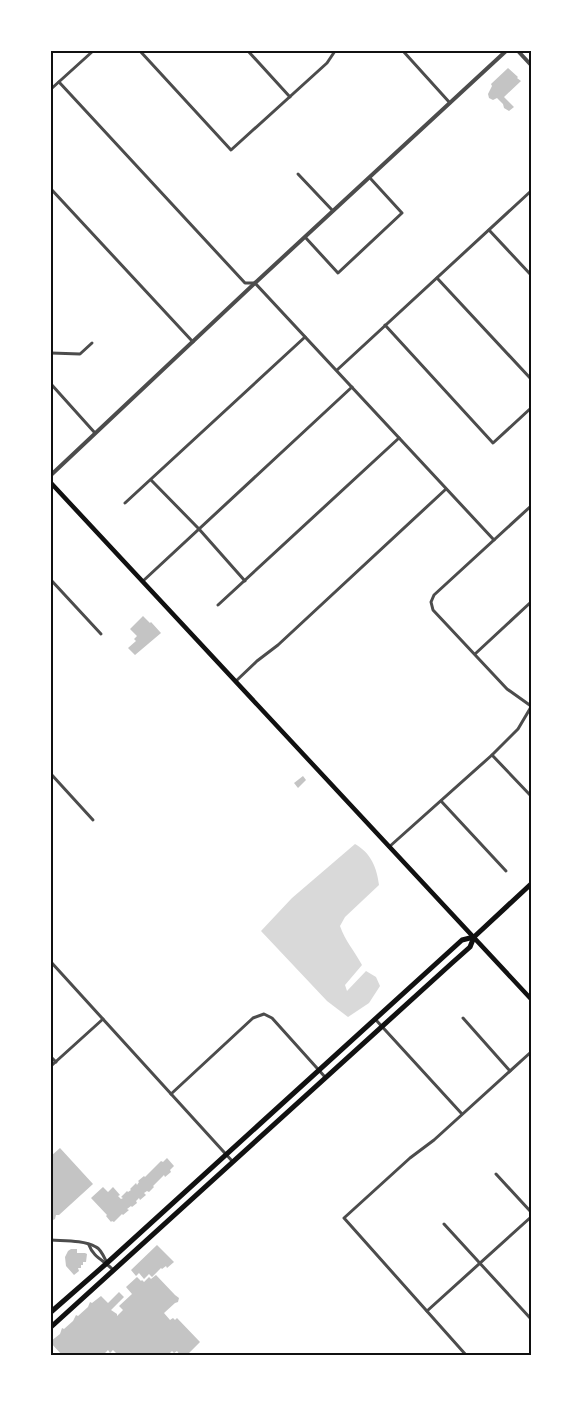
<svg xmlns="http://www.w3.org/2000/svg" width="582" height="1406" font-family="'Fira Sans',sans-serif">
	<style>
		.water { fill: #d9d9d9 }
		.building { fill: #c4c4c4 }
		.lines { fill: none; stroke-linecap: round; stroke-linejoin: round }
		.minor { stroke: #4c4c4c; stroke-width: 3 }
		.tertiary { stroke: #4c4c4c; stroke-width: 4 }
		.secondary { stroke: #111; stroke-width: 4.5 }
		.primary { stroke: #111; stroke-width: 5 }
		.neatline { fill: none; stroke: #111; stroke-width: 2 }
	</style>
	<rect width="100%" height="100%" fill="#fff"/>
	<path class="water" d="M355,844C371,853 377,868 379,885L345,917L340,926C345,941 354,950 362,965L345,985L347,991L366,971L376,977L380,986L369,1003L348,1017L327,1001L261,931L292,898Z"/>
	<g class="building">
		<polygon points="508,68 518,77 517,78 521,81 504,97 514,107 509,111 504,108 503,104 497,98 493,100 489,98 488,94 492,86 491,84"/>
		<polygon points="143,616 150,623 151,622 161,633 135,655 128,648 136,641 134,639 137,636 130,629"/>
		<polygon points="303,776 306,780 298,788 294,783"/>
		<polygon points="60,1148 93,1184 59,1215 56,1215 55,1219 51,1221 51,1156"/>
		<polygon points="167,1158 174,1166 170,1170 171,1172 165,1177 164,1175 153,1186 154,1187 149,1192 147,1191 144,1193 146,1195 140,1200 139,1198 136,1201 137,1203 132,1207 131,1206 127,1209 129,1210 123,1215 122,1214 114,1222 112,1221 111,1222 106,1216 107,1215 91,1198 103,1187 108,1192 113,1187 120,1195 118,1196 121,1199 123,1198 121,1197 127,1191 128,1192 131,1190 130,1189 136,1183 137,1185 139,1182 138,1181 144,1176 145,1177 161,1161 163,1162"/>
		<polygon points="157,1245 174,1262 167,1268 166,1266 162,1269 161,1268 152,1277 149,1274 144,1279 139,1273 136,1276 131,1270"/>
		<polygon points="71,1249 77,1249 77,1253 85,1253 87,1254 86,1262 83,1262 83,1265 81,1265 81,1268 78,1268 79,1271 74,1275 66,1266 65,1257 68,1251"/>
		<polygon points="156,1275 175,1295 179,1298 178,1302 175,1303 164,1313 170,1320 173,1318 175,1320 177,1318 200,1342 187,1355 180,1355 177,1351 174,1353 172,1351 168,1355 117,1354 113,1350 110,1353 108,1350 103,1355 62,1355 51,1343 51,1341 60,1334 62,1328 64,1329 73,1321 76,1315 78,1316 88,1307 90,1302 92,1303 101,1296 108,1303 119,1292 124,1297 111,1310 117,1314 117,1316 123,1310 119,1306 132,1294 126,1287 137,1277 141,1281 142,1280 144,1282 149,1277 151,1279"/>
	</g>
	<g class="lines">
		<g class="minor">
			<polyline points="140,51 231,150 327,63 335,51"/>
			<polyline points="248,51 290,97"/>
			<polyline points="403,51 450,103"/>
			<polyline points="59,82 245,283 255,283 494,540"/>
			<polyline points="51,89 93,51"/>
			<polyline points="298,174 333,211"/>
			<polyline points="51,189 193,342"/>
			<polyline points="489,230 531,275"/>
			<polyline points="305,237 338,273 402,213 370,178"/>
			<polyline points="437,278 531,379"/>
			<polyline points="385,325 493,443 531,408"/>
			<polyline points="51,353 80,354 92,343"/>
			<polyline points="337,370 531,191"/>
			<polyline points="51,384 95,433"/>
			<polyline points="151,480 199,529 245,581"/>
			<polyline points="125,503 305,337"/>
			<polyline points="531,506 434,595 431,602 433,610 507,689 531,706"/>
			<polyline points="51,580 101,634"/>
			<polyline points="143,581 352,387"/>
			<polyline points="218,605 399,438"/>
			<polyline points="475,654 531,602"/>
			<polyline points="236,681 257,661 278,645 446,489"/>
			<polyline points="492,755 531,796"/>
			<polyline points="51,774 93,820"/>
			<polyline points="441,801 506,871"/>
			<polyline points="389,847 492,755 518,729 531,707"/>
			<polyline points="51,962 233,1162"/>
			<polyline points="463,1018 510,1071"/>
			<polyline points="376,1020 462,1114"/>
			<polyline points="51,1057 56,1062"/>
			<polyline points="51,1066 103,1019"/>
			<polyline points="171,1094 253,1018 264,1014 272,1018 325,1077"/>
			<polyline points="496,1174 531,1212"/>
			<polyline points="444,1224 531,1319"/>
			<path d="M51,1240C65,1241 83,1240 96,1247C101,1249 104,1257 107,1263"/>
			<path d="M89,1245C93,1257 105,1261 113,1270"/>
			<polyline points="427,1311 531,1217"/>
			<polyline points="466,1355 344,1218 410,1158 434,1140 531,1052"/>
		</g>
		<g class="tertiary">
			<polyline points="518,51 531,65"/>
			<polyline points="51,475 255,283 506,51"/>
		</g>
		<polyline class="secondary" points="51,483 531,999"/>
		<g class="primary">
			<polyline points="51,1312 107,1263 462,940 474,937"/>
			<polyline points="51,1327 452,963 470,947 474,937 531,884"/>
		</g>
	</g>
	<rect width="582" height="1406" fill="none" stroke="#ffffff" stroke-width="105"/>
	<rect x="52" y="52" width="478" height="1302" class="neatline"/>
</svg>
